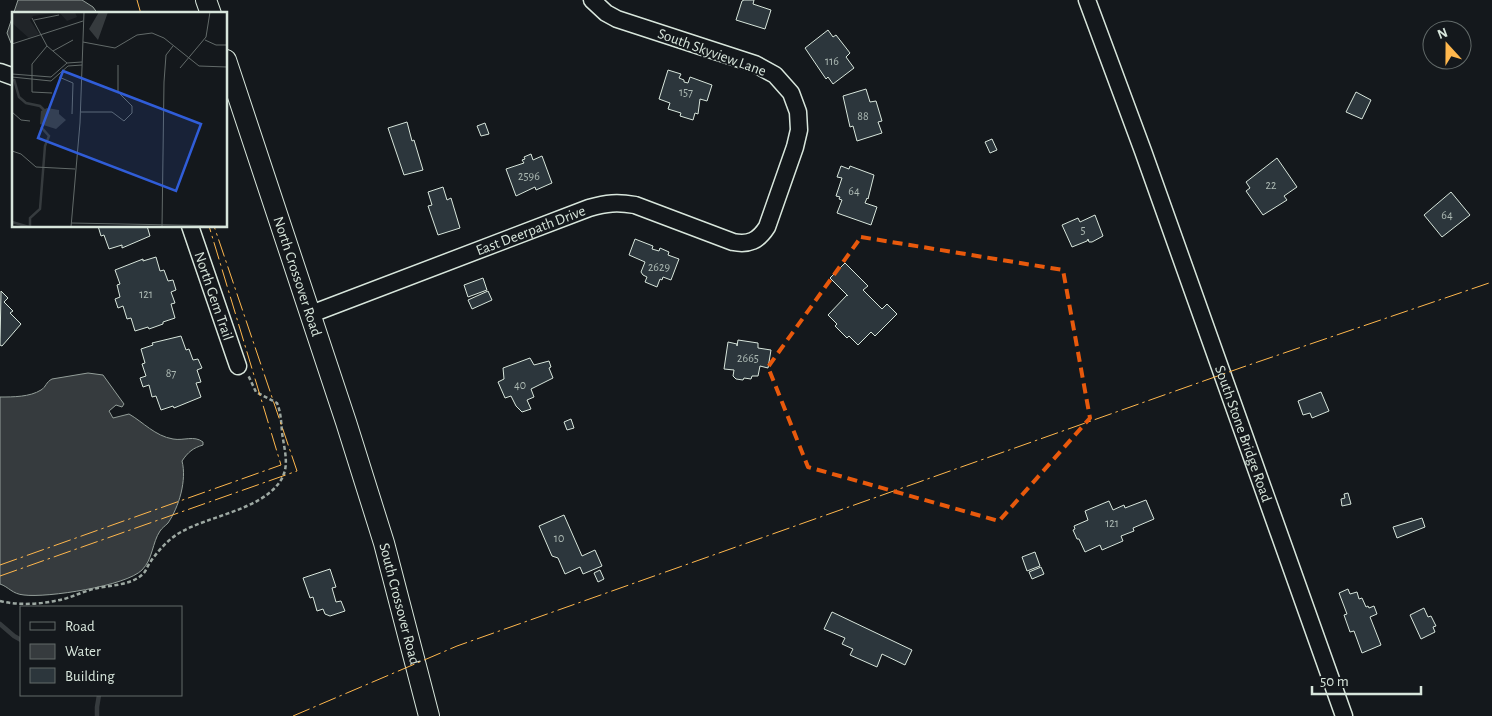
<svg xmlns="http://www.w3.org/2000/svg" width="1492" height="716" font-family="'Alegreya Sans',sans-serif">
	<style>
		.water { fill: #363b3e; stroke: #939e99 }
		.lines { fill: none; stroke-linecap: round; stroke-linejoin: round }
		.stream { stroke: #363b3e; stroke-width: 4.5 }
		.building { fill: #2c363c; stroke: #d8e6dc }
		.minor-casing { stroke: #d8e6dc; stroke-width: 19 }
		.major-casing { stroke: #d8e6dc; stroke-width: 22 }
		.path { stroke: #9da8a2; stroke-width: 2.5; stroke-dasharray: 4 2.5; stroke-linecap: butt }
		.minor { stroke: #14181c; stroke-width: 16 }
		.major { stroke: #14181c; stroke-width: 20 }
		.power { stroke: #ffb74d; stroke-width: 1; stroke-dasharray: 18 4 2.5 4; stroke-linecap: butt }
		.marked { fill: none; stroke: #e8590c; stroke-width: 4; stroke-dasharray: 10 6; stroke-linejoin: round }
		.labels { text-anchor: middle; stroke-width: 4; stroke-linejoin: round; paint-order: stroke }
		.number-label { font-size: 12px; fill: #adbab4 }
		.street-label { font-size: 15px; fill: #d8e6dc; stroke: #14181c }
		.inset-river { fill: none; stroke: #363b3e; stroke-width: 2.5 }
		.inset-road { fill: none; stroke: #626a69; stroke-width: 1 }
		.view { fill: #305dd8; fill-opacity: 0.15; stroke: #305dd8; stroke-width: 2.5 }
		.inset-edge { fill: none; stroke: #d8e6dc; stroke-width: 2.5 }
	</style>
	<rect width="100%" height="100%" fill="#14181c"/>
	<g class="water">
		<polygon points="18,0 82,0 93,7 98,14 14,14 14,45 11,43 7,33"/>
		<path d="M88,373L103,375L124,404L122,407L116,405L109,411L113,418L129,414C143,422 155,436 173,439C184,441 194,435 203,442V445C193,448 188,452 182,461C187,480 179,507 168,523C165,526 162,528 160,531C152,543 153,559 142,570C126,586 47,598 24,595C12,594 9,587 0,584V397C13,397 30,397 41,390C46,387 46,382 52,379Z"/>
	</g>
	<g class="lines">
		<g class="stream">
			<polyline points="0,624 14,636 21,640"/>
			<polyline points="97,716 97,707 99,695"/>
		</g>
	</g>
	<g class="building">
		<polygon points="744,0 754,0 753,4 771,10 765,29 736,20 742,1"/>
		<polygon points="828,30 833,37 836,35 850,53 846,57 854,68 833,84 828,77 826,79 805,48"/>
		<polygon points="668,70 681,74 679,78 684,80 684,82 688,83 690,77 712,85 707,101 700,99 698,114 695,113 693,120 680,116 681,113 668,109 670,103 659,99"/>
		<polygon points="866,89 870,102 876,101 882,121 878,122 882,133 857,141 853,126 850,127 843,96"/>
		<polygon points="1356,92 1371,100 1362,119 1346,112"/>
		<polygon points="407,122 412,141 414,140 423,170 404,175 388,128"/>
		<polygon points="485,123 489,134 481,136 477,126"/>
		<polygon points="992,139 997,150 990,153 985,142"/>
		<polygon points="531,154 533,160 542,156 552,183 536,190 535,187 516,196 506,169 524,163 522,160 525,159 524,157"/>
		<polygon points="1277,158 1297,187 1284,196 1287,200 1263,215 1246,191 1250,188 1246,182"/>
		<polygon points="841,166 849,169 850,166 874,175 868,199 867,198 865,203 877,207 871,225 837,213 842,200 839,199 840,197 836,196 842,178 837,177"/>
		<polygon points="443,187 447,200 451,198 460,228 438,235 428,206 432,205 428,192"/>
		<polygon points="1451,192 1470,215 1442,237 1424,215"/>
		<polygon points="1095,215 1103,236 1092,242 1089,242 1088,239 1087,241 1072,247 1062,225 1078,218 1080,222"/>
		<polygon points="98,226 147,226 150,236 122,248 122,245 109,249 104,235 101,236"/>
		<polygon points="635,239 653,246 652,249 659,251 660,248 669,252 668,255 679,259 671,280 663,277 662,280 660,279 657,287 645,282 647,277 643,275 641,272 645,262 629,255"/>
		<polygon points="156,257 160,271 164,270 168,281 173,280 176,290 171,292 175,303 171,304 175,318 163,322 163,324 149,329 148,327 135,331 131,318 127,319 123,306 118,308 115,299 120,297 117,285 120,284 115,270 143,259 143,261"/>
		<polygon points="845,263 868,286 863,290 882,309 887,304 897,314 875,336 871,332 858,345 849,336 847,338 835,326 837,324 828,315 847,295 848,296 830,278"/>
		<polygon points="483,278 487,290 468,297 464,285"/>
		<polygon points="1,291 8,298 4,302 13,311 10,313 21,324 2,346 0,345"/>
		<polygon points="488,291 492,300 472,309 468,300"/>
		<polygon points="181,336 186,350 189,349 193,360 198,359 202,368 197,370 201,382 196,383 201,397 174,408 173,406 161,410 156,396 152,397 149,385 143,387 140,378 146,376 142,364 145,363 141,349 153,345 152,343"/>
		<polygon points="738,340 758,343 758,348 771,350 768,368 760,366 758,376 752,376 751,379 744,378 743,380 736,379 733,376 734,370 724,369 728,342 737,344 737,346"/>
		<polygon points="530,358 534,365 549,361 551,367 549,368 553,378 531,389 534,397 527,400 531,409 522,412 516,406 511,396 505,398 498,382 504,379 503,368"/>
		<polygon points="1321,392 1329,411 1312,418 1310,413 1303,415 1298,401"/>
		<polygon points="571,419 574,428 567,430 564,422"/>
		<polygon points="1348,493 1351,504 1342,506 1341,499 1345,498 1344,494"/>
		<polygon points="1146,500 1154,519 1133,528 1134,531 1121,536 1123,541 1102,550 1100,545 1085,552 1079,539 1077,539 1073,530 1075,529 1074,526 1088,520 1085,511 1109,501 1113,510 1124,505 1125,508"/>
		<polygon points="564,515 582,556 595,550 602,566 583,574 580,567 565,574 558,558 552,556 539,526"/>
		<polygon points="1422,518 1425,527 1397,538 1393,527"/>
		<polygon points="1035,552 1040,566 1027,571 1022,557"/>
		<polygon points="1041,567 1044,574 1032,579 1029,572"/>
		<polygon points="330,569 336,587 332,588 336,602 341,601 345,611 330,616 325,614 323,609 317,611 313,597 310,598 303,578"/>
		<polygon points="600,570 604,579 598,582 594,573"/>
		<polygon points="1348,589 1350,594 1357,592 1359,599 1362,598 1366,607 1368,606 1369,608 1374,606 1377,614 1370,617 1381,645 1362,653 1354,631 1350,632 1344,615 1347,614 1339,593"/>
		<polygon points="1424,608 1428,617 1431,616 1436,626 1433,627 1435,632 1421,639 1410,615"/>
		<polygon points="832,612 912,650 905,665 882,654 877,667 850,655 853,649 842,644 845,638 824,629"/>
	</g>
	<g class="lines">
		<defs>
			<g id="minor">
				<path id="s1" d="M1087,0L1143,151L1344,716"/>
				<polyline points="0,72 14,77"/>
				<path id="s2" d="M190,226L238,366"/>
				<path id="s3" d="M311,314L589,208C607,203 617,202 635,205L733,242C749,245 758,241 767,227L795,147L799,130L798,112L791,93L775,75L755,64L617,19L606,13L592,0"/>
			</g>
			<g id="major">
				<polyline points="206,0 211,14"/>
				<path id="s4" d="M226,60L346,422L384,543L429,716"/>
			</g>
		</defs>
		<use href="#minor" class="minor-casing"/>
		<use href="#major" class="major-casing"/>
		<path class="path" d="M0,601C20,606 44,604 64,599C74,596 83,592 93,589C109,585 130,586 143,574C146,571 147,567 149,564C157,552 168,539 181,532C209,516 259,510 279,483C291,467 284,450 282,432C281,421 281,413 277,403L256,392L248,375"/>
		<use href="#minor" class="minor"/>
		<use href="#major" class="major"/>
		<g class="power">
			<polyline points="137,0 141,14"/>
			<polyline points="0,565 281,465 209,226"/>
			<polyline points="0,576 297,471 214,226"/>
			<polyline points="293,716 457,646 1243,367 1492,282"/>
		</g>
	</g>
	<path class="marked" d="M861,237L1063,270L1090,418L999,521L808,467L768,367Z"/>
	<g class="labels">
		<g class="number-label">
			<text x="832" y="65">116</text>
			<text x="686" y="96">157</text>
			<text x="863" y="120">88</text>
			<text x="529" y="180">2596</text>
			<text x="1271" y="189">22</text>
			<text x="854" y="195">64</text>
			<text x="1447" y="219">64</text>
			<text x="1083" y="234">5</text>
			<text x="659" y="271">2629</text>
			<text x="146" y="298">121</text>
			<text x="748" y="362">2665</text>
			<text x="171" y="377">87</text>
			<text x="520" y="389">40</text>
			<text x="1112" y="527">121</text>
			<text x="559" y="542">10</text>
		</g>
		<g class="street-label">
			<text transform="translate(712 52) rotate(20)" y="5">South Skyview Lane</text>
			<text dy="5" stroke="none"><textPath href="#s3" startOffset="235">East Deerpath Drive</textPath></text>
			<text dy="5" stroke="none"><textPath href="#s4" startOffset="228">North Crossover Road</textPath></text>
			<text dy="5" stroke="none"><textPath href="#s2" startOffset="74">North Gem Trail</textPath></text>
			<text dy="5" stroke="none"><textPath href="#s1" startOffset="461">South Stone Bridge Road</textPath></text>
			<text dy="5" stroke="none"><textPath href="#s4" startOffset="571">South Crossover Road</textPath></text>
		</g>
	</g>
	<g transform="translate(12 12)">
		<rect width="215" height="215" fill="#14181c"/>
		<path d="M0,0H63L65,5L55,9L47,0L21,4L18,8L27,22L17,26L0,11Z" fill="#202428"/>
		<path d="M87,0H96L86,28L77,17ZM35,96L47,98V102L54,108L44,117L28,112L29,99Z" fill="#363b3e"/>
		<path class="inset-river" d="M2,67L7,85L14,91L28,94L34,100M0,210L17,215M18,215V206L28,197L33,134L37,124L29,115"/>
		<path class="inset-road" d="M20,6L35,34L55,51M22,8L47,3M193,28L204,33H215M71,30L103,36L125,23L140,21L152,26L187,54L215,55M0,32L71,9M35,34L20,52V80L40,81M41,39L61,28M168,56L194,25L198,0M0,62L39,65L55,51L70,50M0,65L39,69L56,54L70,53M47,65L61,71L60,102M0,100L9,108L18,109M69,100H100L112,109L120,101V94L106,80V53M0,139L9,142L24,155L63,157M59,211L215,214M59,215L68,111L72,0M150,215L152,70L154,43L161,34"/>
		<path class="view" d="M51,59L189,112L164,179L26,126Z"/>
		<rect width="215" height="215" class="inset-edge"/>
	</g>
	<rect x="20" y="606" width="162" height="90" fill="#14181c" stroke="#626a69"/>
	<rect x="30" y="622" width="25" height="8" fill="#14181c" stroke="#626a69"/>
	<text x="65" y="631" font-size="15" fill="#d8e6dc">Road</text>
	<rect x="30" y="644" width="25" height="15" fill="#363b3e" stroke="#626a69"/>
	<text x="65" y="656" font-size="15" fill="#d8e6dc">Water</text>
	<rect x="30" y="668" width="25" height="15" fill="#2c363c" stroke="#626a69"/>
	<text x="65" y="681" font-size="15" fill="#d8e6dc">Building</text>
	<g transform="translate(1447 45) rotate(339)"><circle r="24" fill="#14181c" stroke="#626a69"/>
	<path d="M0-4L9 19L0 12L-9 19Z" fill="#ffb74d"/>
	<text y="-8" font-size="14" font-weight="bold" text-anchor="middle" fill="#d8e6dc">N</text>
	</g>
	<path d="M1312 686v8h109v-8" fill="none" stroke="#d8e6dc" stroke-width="2.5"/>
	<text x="1320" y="686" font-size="15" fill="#d8e6dc" stroke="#14181c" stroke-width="4" paint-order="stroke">50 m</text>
</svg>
